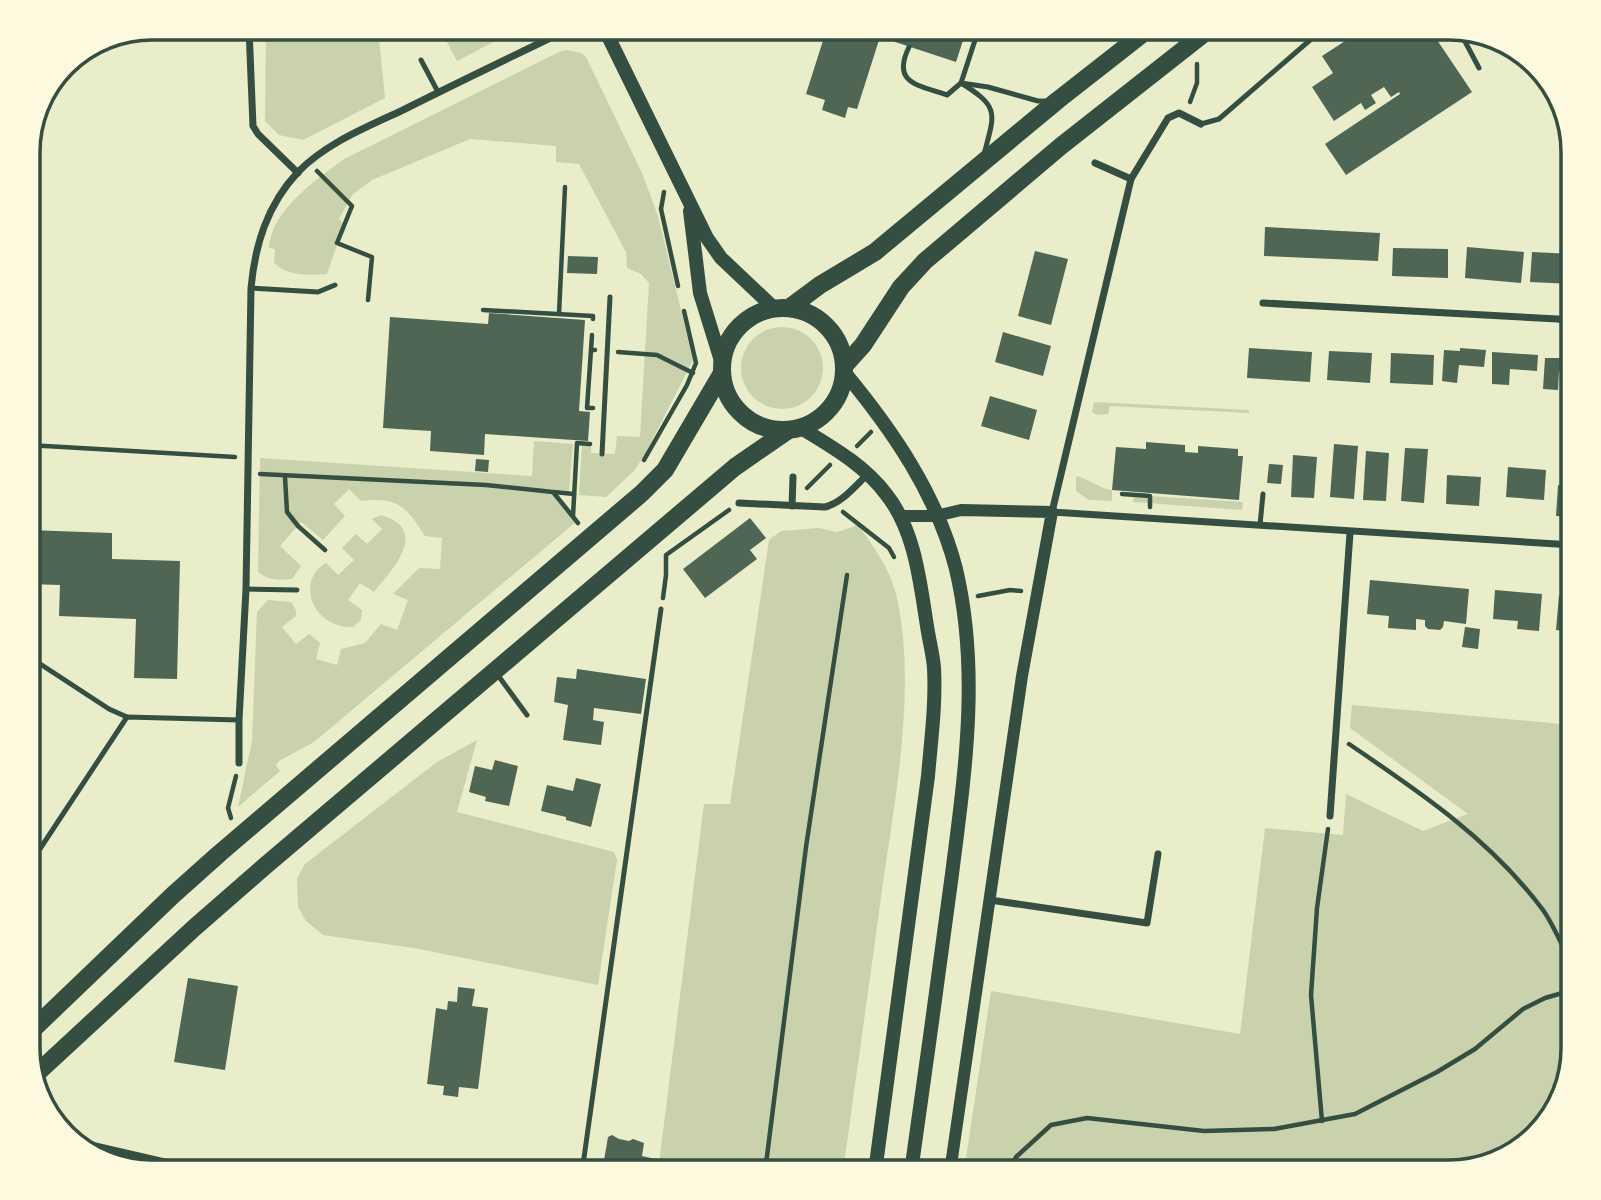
<svg xmlns="http://www.w3.org/2000/svg" width="1601" height="1200" font-family="'Source Sans 3',sans-serif">
	<style>
		.green { fill: #cad2ad }
		.building { fill: #4f6655 }
		.lines { fill: none; stroke-linecap: round; stroke-linejoin: round }
		.path { stroke: #344e41; stroke-width: 4.5 }
		.service { stroke: #344e41; stroke-width: 5 }
		.minor { stroke: #344e41; stroke-width: 7 }
		.tertiary { stroke: #344e41; stroke-width: 12 }
		.secondary { stroke: #344e41; stroke-width: 14 }
		.primary { stroke: #344e41; stroke-width: 18 }
		.rim { fill: none; stroke: #344e41; stroke-width: 3.5 }
	</style>
	<rect width="100%" height="100%" fill="#e9edc9"/>
	<g class="green">
		<polygon points="266,28 378,28 385,98 303,140 279,135 265,121"/>
		<polygon points="451,28 520,28 457,61 442,33"/>
		<path d="M566,50L581,53L586,57L642,173L658,216L693,360L644,456L634,471L606,497L579,495L582,445L591,446V453L615,454L617,436L640,437L649,283L641,274L627,268L626,252L579,164L556,162V146L470,139L372,180L352,195L339,219L344,224L327,274C308,275 289,277 274,263L275,249L269,248C271,210 316,180 344,159L559,52Z"/>
		<circle cx="782" cy="368" r="41"/>
		<polygon points="1094,402 1249,410 1249,413 1110,406 1108,414 1097,415 1092,412"/>
		<path d="M534,441L573,444L569,491L550,489L577,521L314,742L279,761L276,765L280,771L238,807L252,741L257,612L268,600L291,602L296,610V616L282,627L296,644L309,634L320,643L316,659L337,665L341,649L365,643L381,624L397,630L408,600L393,594L419,568L440,569L442,538L425,536C406,506 398,497 361,501L349,489L334,504L345,516L323,540L301,522L280,546L301,566L292,579C279,580 269,581 258,572L260,458L532,476Z"/>
		<path d="M1076,476C1090,479 1098,488 1112,490V501L1089,500L1076,491Z"/>
		<polygon points="1134,495 1243,502 1242,510 1133,502"/>
		<path d="M381,515C431,530 392,570 374,592L360,583L348,600L362,610L361,620L353,627C314,629 294,581 326,563L338,575L354,560L342,548L356,534L367,544L382,529L372,519Z"/>
		<path d="M858,525C873,546 889,567 896,594C917,683 896,793 883,883C870,980 856,1076 843,1172H658L704,804H730L769,540L781,531L819,528L837,532Z"/>
		<polygon points="1352,705 1573,725 1573,1048 1547,1124 1503,1159 1449,1172 964,1172 991,991 1240,1034 1265,828 1343,835 1346,794 1423,831 1468,814 1350,728"/>
		<polygon points="477,740 457,812 614,852 617,860 598,985 414,948 323,935 306,921 298,907 297,878 305,864 437,762"/>
	</g>
	<g class="building">
		<polygon points="827,28 967,28 956,62 880,37 857,109 848,107 845,118 822,110 825,100 806,94"/>
		<polygon points="1365,28 1429,28 1472,92 1346,175 1325,144 1400,94 1399,92 1391,97 1384,87 1371,95 1376,103 1365,110 1361,103 1334,121 1312,87 1333,73 1322,56"/>
		<polygon points="1265,227 1380,233 1378,261 1264,256"/>
		<polygon points="1467,247 1524,252 1521,283 1465,278"/>
		<polygon points="1393,248 1448,249 1448,278 1392,276"/>
		<polygon points="1035,251 1068,259 1051,325 1018,316"/>
		<polygon points="1532,252 1573,254 1573,284 1530,282"/>
		<polygon points="568,256 598,257 597,274 567,273"/>
		<polygon points="489,313 585,320 579,411 590,412 588,441 485,434 484,455 430,451 431,431 383,428 390,317 488,324"/>
		<polygon points="1003,332 1051,346 1043,376 995,362"/>
		<polygon points="1249,348 1312,352 1310,382 1247,378"/>
		<polygon points="1460,348 1486,350 1484,367 1459,365 1457,383 1442,381 1444,350 1460,351"/>
		<polygon points="1329,351 1372,353 1370,383 1327,380"/>
		<polygon points="1492,352 1538,355 1537,371 1510,369 1509,385 1492,384"/>
		<polygon points="1391,353 1434,355 1433,385 1390,383"/>
		<polygon points="1560,355 1573,356 1573,372 1559,371 1558,390 1543,389 1545,358 1560,358"/>
		<polygon points="990,396 1037,410 1029,440 981,426"/>
		<polygon points="1146,442 1185,445 1185,452 1198,453 1198,446 1238,449 1238,456 1243,456 1239,500 1112,490 1116,447 1146,449"/>
		<polygon points="1334,444 1358,446 1354,499 1330,497"/>
		<polygon points="1405,448 1428,449 1424,503 1401,501"/>
		<polygon points="1366,451 1389,453 1386,501 1363,500"/>
		<polygon points="1293,455 1317,457 1314,498 1291,497"/>
		<polygon points="476,459 489,460 488,472 475,471"/>
		<polygon points="1269,464 1283,465 1281,484 1267,483"/>
		<polygon points="1508,467 1546,470 1544,500 1506,497"/>
		<polygon points="1447,475 1481,477 1479,506 1446,504"/>
		<polygon points="1558,485 1573,487 1573,517 1556,516"/>
		<polygon points="750,518 766,538 750,550 757,559 705,598 683,569"/>
		<polygon points="28,530 112,533 112,559 180,561 177,679 134,678 136,619 59,616 60,585 28,584"/>
		<polygon points="1370,580 1469,589 1466,624 1444,621 1443,627 1440,630 1428,629 1425,626 1425,620 1416,619 1416,630 1388,628 1389,616 1367,614"/>
		<polygon points="1495,590 1542,594 1539,631 1517,629 1518,621 1493,619"/>
		<polygon points="1559,595 1573,596 1573,632 1556,630"/>
		<polygon points="1465,627 1480,629 1478,649 1462,647"/>
		<polygon points="577,669 646,679 641,714 594,708 593,720 604,722 601,745 563,740 568,705 554,702 557,677 576,679"/>
		<polygon points="495,760 518,766 509,806 485,801 486,797 469,792 475,766 492,770"/>
		<polygon points="576,778 601,784 591,827 566,820 566,817 541,811 547,785 573,791"/>
		<polygon points="188,978 238,986 225,1070 174,1062"/>
		<polygon points="458,987 475,989 472,1006 488,1008 478,1089 459,1087 458,1097 443,1095 444,1086 427,1084 436,1008 447,1010 448,1001 457,1002"/>
		<polygon points="612,1135 619,1139 629,1141 633,1139 644,1143 642,1156 655,1159 653,1172 602,1172 608,1137"/>
	</g>
	<g class="lines">
		<g class="path">
			<polyline points="1190,102 1197,83 1197,64"/>
			<polyline points="317,171 352,206 337,243 372,257 368,300"/>
			<polyline points="664,192 661,209 678,286"/>
			<polyline points="483,310 593,316 593,319"/>
			<polyline points="559,314 565,187"/>
			<polyline points="592,335 591,350 595,350"/>
			<polyline points="591,350 587,408 593,408"/>
			<polyline points="618,352 657,355 693,373"/>
			<polyline points="28,445 235,457"/>
			<polyline points="857,446 871,432"/>
			<polyline points="644,460 687,385 696,363 684,311"/>
			<polyline points="260,474 486,485 553,492 578,523"/>
			<polyline points="285,477 287,512 298,526 325,550"/>
			<polyline points="807,488 830,465"/>
			<polyline points="554,492 574,494"/>
			<polyline points="1122,494 1150,496 1150,507"/>
			<polyline points="843,512 889,548 894,557"/>
			<polyline points="573,516 577,443 590,444"/>
			<polyline points="978,596 1010,590 1021,591"/>
			<polyline points="663,598 666,575 666,555 729,510"/>
			<path d="M1349,744C1420,792 1491,840 1543,910C1555,927 1563,949 1573,967"/>
			<polyline points="231,818 228,808 236,776"/>
			<polyline points="1322,1121 1311,995 1317,908 1328,829"/>
			<polyline points="765,1172 806,847 847,575"/>
			<polyline points="1008,1172 1016,1157 1051,1125 1087,1118 1204,1131 1274,1129 1355,1114 1437,1072 1475,1049 1523,1009 1545,998 1573,990"/>
		</g>
		<g class="service">
			<polyline points="979,28 961,83 988,87 1038,101 1048,101"/>
			<polyline points="1460,32 1479,68"/>
			<path d="M909,47C891,84 919,85 947,95L961,83C1000,107 995,113 984,154"/>
			<polyline points="421,60 438,92"/>
			<polyline points="1201,124 1219,119 1324,28"/>
			<polyline points="251,288 318,292 335,285"/>
			<polyline points="602,454 610,297"/>
			<polyline points="1260,525 1263,494"/>
			<polyline points="246,589 297,590"/>
			<polyline points="28,656 109,709 127,717"/>
			<polyline points="497,674 527,715"/>
			<polyline points="28,867 127,717 239,720"/>
			<polyline points="582,1172 661,609"/>
		</g>
		<g class="minor">
			<polyline points="249,28 253,126 258,134 298,173"/>
			<polyline points="1201,124 1179,113 1168,118 1131,179 1052,512 1573,545"/>
			<polyline points="1095,163 1131,179"/>
			<polyline points="1263,303 1558,319 1573,322"/>
			<path d="M739,503L825,507C842,503 855,486 868,474"/>
			<polyline points="792,506 793,477"/>
			<path d="M239,763V720L246,589L251,288C255,245 267,205 298,172C326,143 367,127 403,110C459,82 515,55 571,28"/>
			<polyline points="1330,816 1350,533"/>
			<polyline points="990,900 1147,923 1158,854"/>
			<polyline points="51,1115 68,1132 91,1145 208,1172"/>
		</g>
		<polyline class="tertiary" points="900,516 936,516 961,510 1052,512 1022,676 950,1172"/>
		<g class="secondary">
			<polyline points="604,28 707,238 721,258 774,308"/>
			<polyline points="690,211 700,293 722,364"/>
			<path d="M845,373C893,431 937,495 956,569C980,671 965,772 952,874C939,973 925,1073 911,1172"/>
			<path d="M801,428C832,447 864,465 886,494C915,530 920,582 927,626C929,640 933,654 934,668C936,704 931,740 928,776L875,1172"/>
		</g>
		<g class="primary">
			<circle cx="783" cy="369" r="61"/>
			<polyline points="789,308 820,285 875,252 1058,100 1150,28"/>
			<polyline points="845,365 863,345 901,287 925,261 1061,146 1211,28"/>
			<polyline points="28,1034 173,895 220,853 642,493 665,470 722,373"/>
			<polyline points="34,1076 194,928 265,866 735,467 787,431"/>
		</g>
	</g>
	<path d="M0 0H1601V1200H0ZM152 40H1449A112 112 0 0 1 1561 152V1048A112 112 0 0 1 1449 1160H152A112 112 0 0 1 40 1048V152A112 112 0 0 1 152 40Z" fill="#fefae0" fill-rule="evenodd"/>
	<path class="rim" d="M152 40H1449A112 112 0 0 1 1561 152V1048A112 112 0 0 1 1449 1160H152A112 112 0 0 1 40 1048V152A112 112 0 0 1 152 40Z"/>
</svg>
